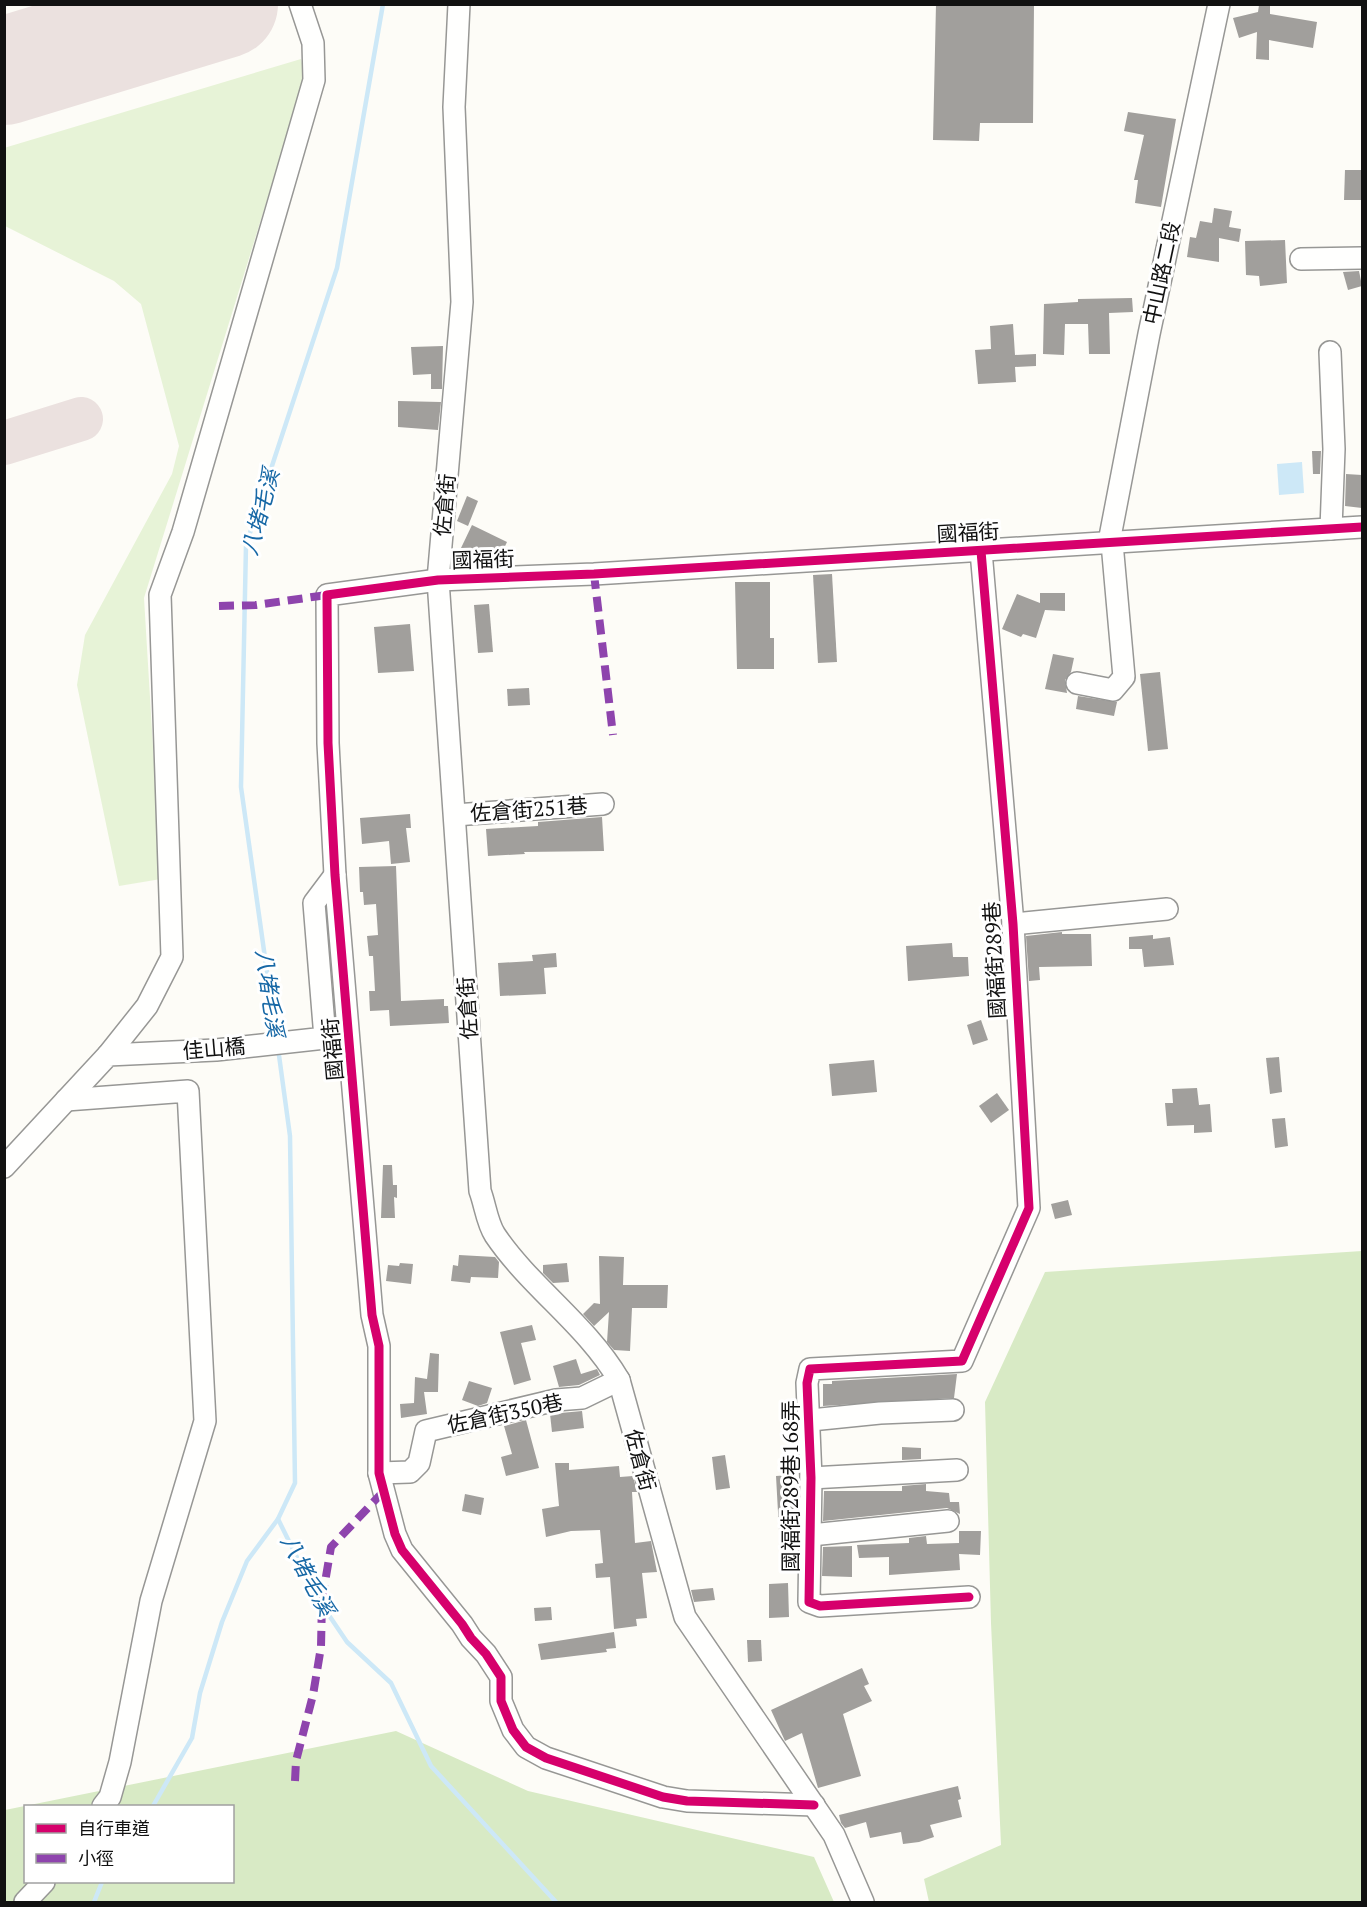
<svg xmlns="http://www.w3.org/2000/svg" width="1367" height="1907" font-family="'PT Serif','Noto Sans TC',serif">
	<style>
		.green { fill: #e7f3d7 }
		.forest { fill: #d8eac5; fill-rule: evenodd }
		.water { fill: #cde8f7 }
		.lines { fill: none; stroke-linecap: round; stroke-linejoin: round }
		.stream { stroke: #cde8f7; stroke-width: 4.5 }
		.taxiway { stroke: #ebe1df; stroke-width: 44 }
		.runway { stroke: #ebe1df; stroke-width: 108 }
		.building { fill: #a19f9c }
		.minor-casing { stroke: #979795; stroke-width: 24 }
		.minor { stroke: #fffffe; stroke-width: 21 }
		.quiet { stroke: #8e44ad; stroke-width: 8; stroke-dasharray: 15 8; stroke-linecap: butt }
		.cycleway-casing { stroke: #fff; stroke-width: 13 }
		.cycleway { stroke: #d6006c; stroke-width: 9 }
		.labels { text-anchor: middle; stroke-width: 6; stroke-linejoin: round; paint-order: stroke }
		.street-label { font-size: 21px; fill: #111; stroke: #fff }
		.water-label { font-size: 22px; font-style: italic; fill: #1768a6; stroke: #fff }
	</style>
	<rect width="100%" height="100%" fill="#fdfcf7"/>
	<polygon class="green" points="301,59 305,77 144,598 161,879 119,886 77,685 85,635 172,474 179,446 141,304 114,281 5,226 4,148"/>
	<g class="forest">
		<polygon points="1362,1251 1362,1902 929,1902 924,1879 1001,1845 991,1623 985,1402 1045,1272"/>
		<path d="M396,1731L528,1791L814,1857L834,1902H5V1810ZM26,1806H232V1882H26Z"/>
	</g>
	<polygon class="water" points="1302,462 1304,493 1279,495 1277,464"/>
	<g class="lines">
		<g class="stream">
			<polyline points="276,1036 241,787 246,545 337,268 383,4"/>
			<polyline points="278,1048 290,1136 295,1483 278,1519 316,1596 347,1642 391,1683 431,1766 556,1902"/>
			<polyline points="153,1806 192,1738 200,1693 222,1622 247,1561 278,1519"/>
			<polyline points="94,1902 102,1882"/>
		</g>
		<polyline class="taxiway" points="4,443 81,419"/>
		<polyline class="runway" points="4,71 224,4"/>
	</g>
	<g class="building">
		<polygon points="936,4 1034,4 1033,123 980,123 979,141 933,140"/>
		<polygon points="1259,5 1270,6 1270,14 1317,22 1313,48 1269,40 1269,60 1256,59 1257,32 1239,38 1233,18 1258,12"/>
		<polygon points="1128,112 1176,119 1161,207 1135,203 1138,180 1134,180 1144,135 1124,131"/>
		<polygon points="1345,170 1362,170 1362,200 1344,200"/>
		<polygon points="1214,208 1232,211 1229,227 1241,229 1239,242 1219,238 1219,262 1187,257 1190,237 1196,238 1200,221 1212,223"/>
		<polygon points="1285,240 1287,283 1260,286 1259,276 1246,275 1245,241"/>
		<polygon points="1359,271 1362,286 1348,290 1343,272"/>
		<polygon points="1132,298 1133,312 1109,313 1110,354 1089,354 1088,324 1065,324 1064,355 1043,354 1044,304 1078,302 1078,299"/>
		<polygon points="1013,324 1015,355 1036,354 1036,366 1015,367 1016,382 978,384 975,350 991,349 990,326"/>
		<polygon points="443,346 442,389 431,389 431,374 413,375 411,347"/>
		<polygon points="398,401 441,402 438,430 398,427"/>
		<polygon points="1312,451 1321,451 1320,474 1313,474"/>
		<polygon points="1346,474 1362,475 1362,508 1345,506"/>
		<polygon points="467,496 478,501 468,526 457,521"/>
		<polygon points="472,525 507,542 496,565 461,548"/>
		<polygon points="832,574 837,662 818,663 813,575"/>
		<polygon points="735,582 770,582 770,638 774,638 774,669 737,669"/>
		<polygon points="1040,593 1065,593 1065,611 1045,610 1036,638 1023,634 1021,637 1002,629 1017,594 1040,603"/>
		<polygon points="489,604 493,652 478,653 474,605"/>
		<polygon points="410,624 414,671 378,673 374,627"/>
		<polygon points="1053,654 1074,658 1071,672 1065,680 1067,693 1045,689"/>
		<polygon points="1160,672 1168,749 1148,751 1140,674"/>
		<polygon points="529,688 530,705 508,706 507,689"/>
		<polygon points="1078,696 1117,702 1114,716 1076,709"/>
		<polygon points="410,814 411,828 406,828 410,862 391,864 389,841 362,844 360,818"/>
		<polygon points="602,817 604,851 524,852 525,854 488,856 486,829 538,826 538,822"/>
		<polygon points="396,866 401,1001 444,999 444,1006 448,1006 449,1023 390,1026 389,1010 370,1011 369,991 375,991 373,956 369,956 367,936 378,935 376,904 364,905 363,892 360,892 359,867"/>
		<polygon points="1062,932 1062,934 1091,934 1092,966 1039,967 1040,980 1029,981 1026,936"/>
		<polygon points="1153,935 1153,939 1170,937 1174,965 1144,967 1142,949 1129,949 1129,937"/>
		<polygon points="952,943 953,957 968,957 969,976 908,981 906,946"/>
		<polygon points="556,953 557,967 544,968 546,994 500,996 498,963 533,961 532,955"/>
		<polygon points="981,1020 988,1040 973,1045 967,1025"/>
		<polygon points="1279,1057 1282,1092 1270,1094 1266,1058"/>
		<polygon points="874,1060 877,1092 832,1096 829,1064"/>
		<polygon points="1197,1088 1199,1105 1210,1104 1212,1132 1194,1133 1194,1125 1167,1126 1165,1103 1173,1103 1172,1089"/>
		<polygon points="997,1093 1009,1110 991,1123 979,1106"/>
		<polygon points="1285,1118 1288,1146 1275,1148 1272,1119"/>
		<polygon points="383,1165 392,1165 393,1185 397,1185 397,1198 394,1197 395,1218 381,1218"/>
		<polygon points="1068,1200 1072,1215 1055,1219 1051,1204"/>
		<polygon points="459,1255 495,1257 499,1262 498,1278 471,1277 470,1283 451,1281 453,1265 458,1266"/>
		<polygon points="599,1256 624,1257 623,1285 668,1285 667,1308 632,1308 630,1351 614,1350 607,1342 609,1312 594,1326 583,1314 594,1303 600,1304"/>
		<polygon points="400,1263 413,1264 411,1284 386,1281 388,1265 399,1266"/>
		<polygon points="567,1263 569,1282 553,1283 543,1273 543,1265"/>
		<polygon points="532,1325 536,1340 521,1343 531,1380 514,1385 500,1332"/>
		<polygon points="430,1353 439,1354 438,1392 424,1392 427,1414 401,1418 400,1404 414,1403 415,1377 427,1379"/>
		<polygon points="576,1359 581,1374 597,1369 600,1375 579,1385 559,1387 553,1366"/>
		<polygon points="957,1374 954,1398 823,1406 823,1384 832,1384 832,1381"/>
		<polygon points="469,1381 492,1388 487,1403 478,1406 462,1400"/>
		<polygon points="582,1411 584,1428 552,1432 550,1414"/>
		<polygon points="526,1420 539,1468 506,1476 501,1457 512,1454 504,1426"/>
		<polygon points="902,1447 921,1448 921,1459 902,1460"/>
		<polygon points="725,1455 730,1488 716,1490 712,1457"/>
		<polygon points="555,1463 569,1463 569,1470 619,1466 620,1477 633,1476 637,1492 632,1492 635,1543 651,1541 657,1572 642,1573 647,1618 636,1619 637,1626 614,1629 610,1577 596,1578 595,1564 603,1563 600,1530 571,1531 546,1537 542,1509 559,1506"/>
		<polygon points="790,1475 793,1506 798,1505 797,1547 780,1548 776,1476"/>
		<polygon points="926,1484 926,1491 949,1493 950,1502 959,1502 960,1514 947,1508 823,1521 824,1491 902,1491 902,1486"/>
		<polygon points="465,1494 484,1498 481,1515 462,1511"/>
		<polygon points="959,1531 981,1531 980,1555 959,1554 960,1570 889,1575 889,1557 859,1558 857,1545 909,1543 909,1538 926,1536 927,1544 959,1543"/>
		<polygon points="852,1546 852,1577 822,1576 823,1547"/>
		<polygon points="788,1583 789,1617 769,1618 769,1584"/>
		<polygon points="713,1588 715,1600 694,1602 691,1590"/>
		<polygon points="551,1607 552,1620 535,1621 534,1608"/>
		<polygon points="614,1632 616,1648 606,1649 607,1652 541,1660 538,1644"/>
		<polygon points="747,1640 761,1640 762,1661 748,1662"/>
		<polygon points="862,1668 869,1684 864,1686 872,1701 843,1714 861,1776 818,1788 802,1733 785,1741 771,1710"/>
		<polygon points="958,1786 961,1799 958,1800 962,1817 930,1825 934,1837 919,1842 903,1844 901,1832 870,1838 866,1822 845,1828 841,1823 839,1815"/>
	</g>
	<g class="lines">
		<defs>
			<g id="minor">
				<path d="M459,4L454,107L462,302L438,580L480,1191C485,1204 487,1223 495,1235C531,1288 586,1324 619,1380L685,1617L834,1835L863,1902"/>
				<polyline points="1301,259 1362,258"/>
				<polyline points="1330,352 1334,449 1331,529"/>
				<polyline points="1109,542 1149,334 1219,4"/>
				<polyline points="1077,683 1113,690 1124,677 1112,543"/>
				<polyline points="455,815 603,804"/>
				<polyline points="1013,924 1167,909"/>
				<polyline points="108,1055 147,1006 172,957 160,595 183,532 314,80 313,43 300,4"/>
				<polyline points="66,1100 188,1091 205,1421 151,1601 120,1762 110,1797 103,1806"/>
				<polyline points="4,1167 108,1055 216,1050 325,1038 314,903 335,875"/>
				<polyline points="811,1420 880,1413 953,1410"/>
				<polyline points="379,1473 410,1472 419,1463 426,1431 556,1400 582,1398 619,1380"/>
				<polyline points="811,1478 957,1470"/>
				<polyline points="811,1535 948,1521"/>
				<polyline points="969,1597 820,1606 809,1602 811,1478 807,1383 810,1369 962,1361 1029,1208 1013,924 981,551"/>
				<polyline points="814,1805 687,1801 663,1797 546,1758 526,1747 513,1730 501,1701 501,1677 486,1654 471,1638 462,1624 402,1550 395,1534 379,1473 379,1346 372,1315 335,875 328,743 327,595 438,580 594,574 1362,527"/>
				<polyline points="25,1902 44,1882"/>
			</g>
		</defs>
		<use href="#minor" class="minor-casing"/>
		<use href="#minor" class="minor"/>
		<g class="quiet">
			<polyline points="594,574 613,735"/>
			<polyline points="219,606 256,605 327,595"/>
			<polyline points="295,1781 296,1761 313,1695 321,1647 322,1600 331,1547 382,1493"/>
		</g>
		<defs>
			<g id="cycleway">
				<polyline points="969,1597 820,1606 809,1602 811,1478 807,1383 810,1369 962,1361 1029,1208 1013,924 981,551"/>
				<polyline points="814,1805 687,1801 663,1797 546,1758 526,1747 513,1730 501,1701 501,1677 486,1654 471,1638 462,1624 402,1550 395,1534 379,1473 379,1346 372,1315 335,875 328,743 327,595 438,580 594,574 1362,527"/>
			</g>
		</defs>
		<use href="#cycleway" class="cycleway-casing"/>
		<use href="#cycleway" class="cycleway"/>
	</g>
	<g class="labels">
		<g class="street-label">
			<text transform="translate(1162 273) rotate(-78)" y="7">中山路二段</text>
			<text transform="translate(445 505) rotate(-85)" y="7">佐倉街</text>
			<text transform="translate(968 533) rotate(-3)" y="7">國福街</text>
			<text transform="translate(483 560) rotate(-2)" y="7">國福街</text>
			<text transform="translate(529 810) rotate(-4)" y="7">佐倉街251巷</text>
			<text transform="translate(995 960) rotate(-93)" y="7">國福街289巷</text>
			<text transform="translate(468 1008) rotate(-94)" y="7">佐倉街</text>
			<text transform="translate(214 1049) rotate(-5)" y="7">佳山橋</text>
			<text transform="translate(333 1049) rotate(-95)" y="7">國福街</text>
			<text transform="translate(505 1414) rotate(-12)" y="7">佐倉街350巷</text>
			<text transform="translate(640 1460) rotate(75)" y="7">佐倉街</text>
			<text transform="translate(791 1486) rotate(-90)" y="7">國福街289巷168弄</text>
		</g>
		<g class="water-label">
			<text transform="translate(260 512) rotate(-75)" y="8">八堵毛溪</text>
			<text transform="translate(270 993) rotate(82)" y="8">八堵毛溪</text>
			<text transform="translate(308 1575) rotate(62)" y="8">八堵毛溪</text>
		</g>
	</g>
	<rect width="1367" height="1907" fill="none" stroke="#111111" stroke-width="12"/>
	<rect x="24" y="1805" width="210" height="78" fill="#ffffff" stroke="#a0a0a0" stroke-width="1.5"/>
	<rect x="36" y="1824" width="30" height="9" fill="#d6006c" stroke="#a0a0a0" stroke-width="1.5"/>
	<text x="78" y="1835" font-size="18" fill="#111111">自行車道</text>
	<rect x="36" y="1854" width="30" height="9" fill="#8e44ad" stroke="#a0a0a0" stroke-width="1.5"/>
	<text x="78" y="1865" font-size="18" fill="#111111">小徑</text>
</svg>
